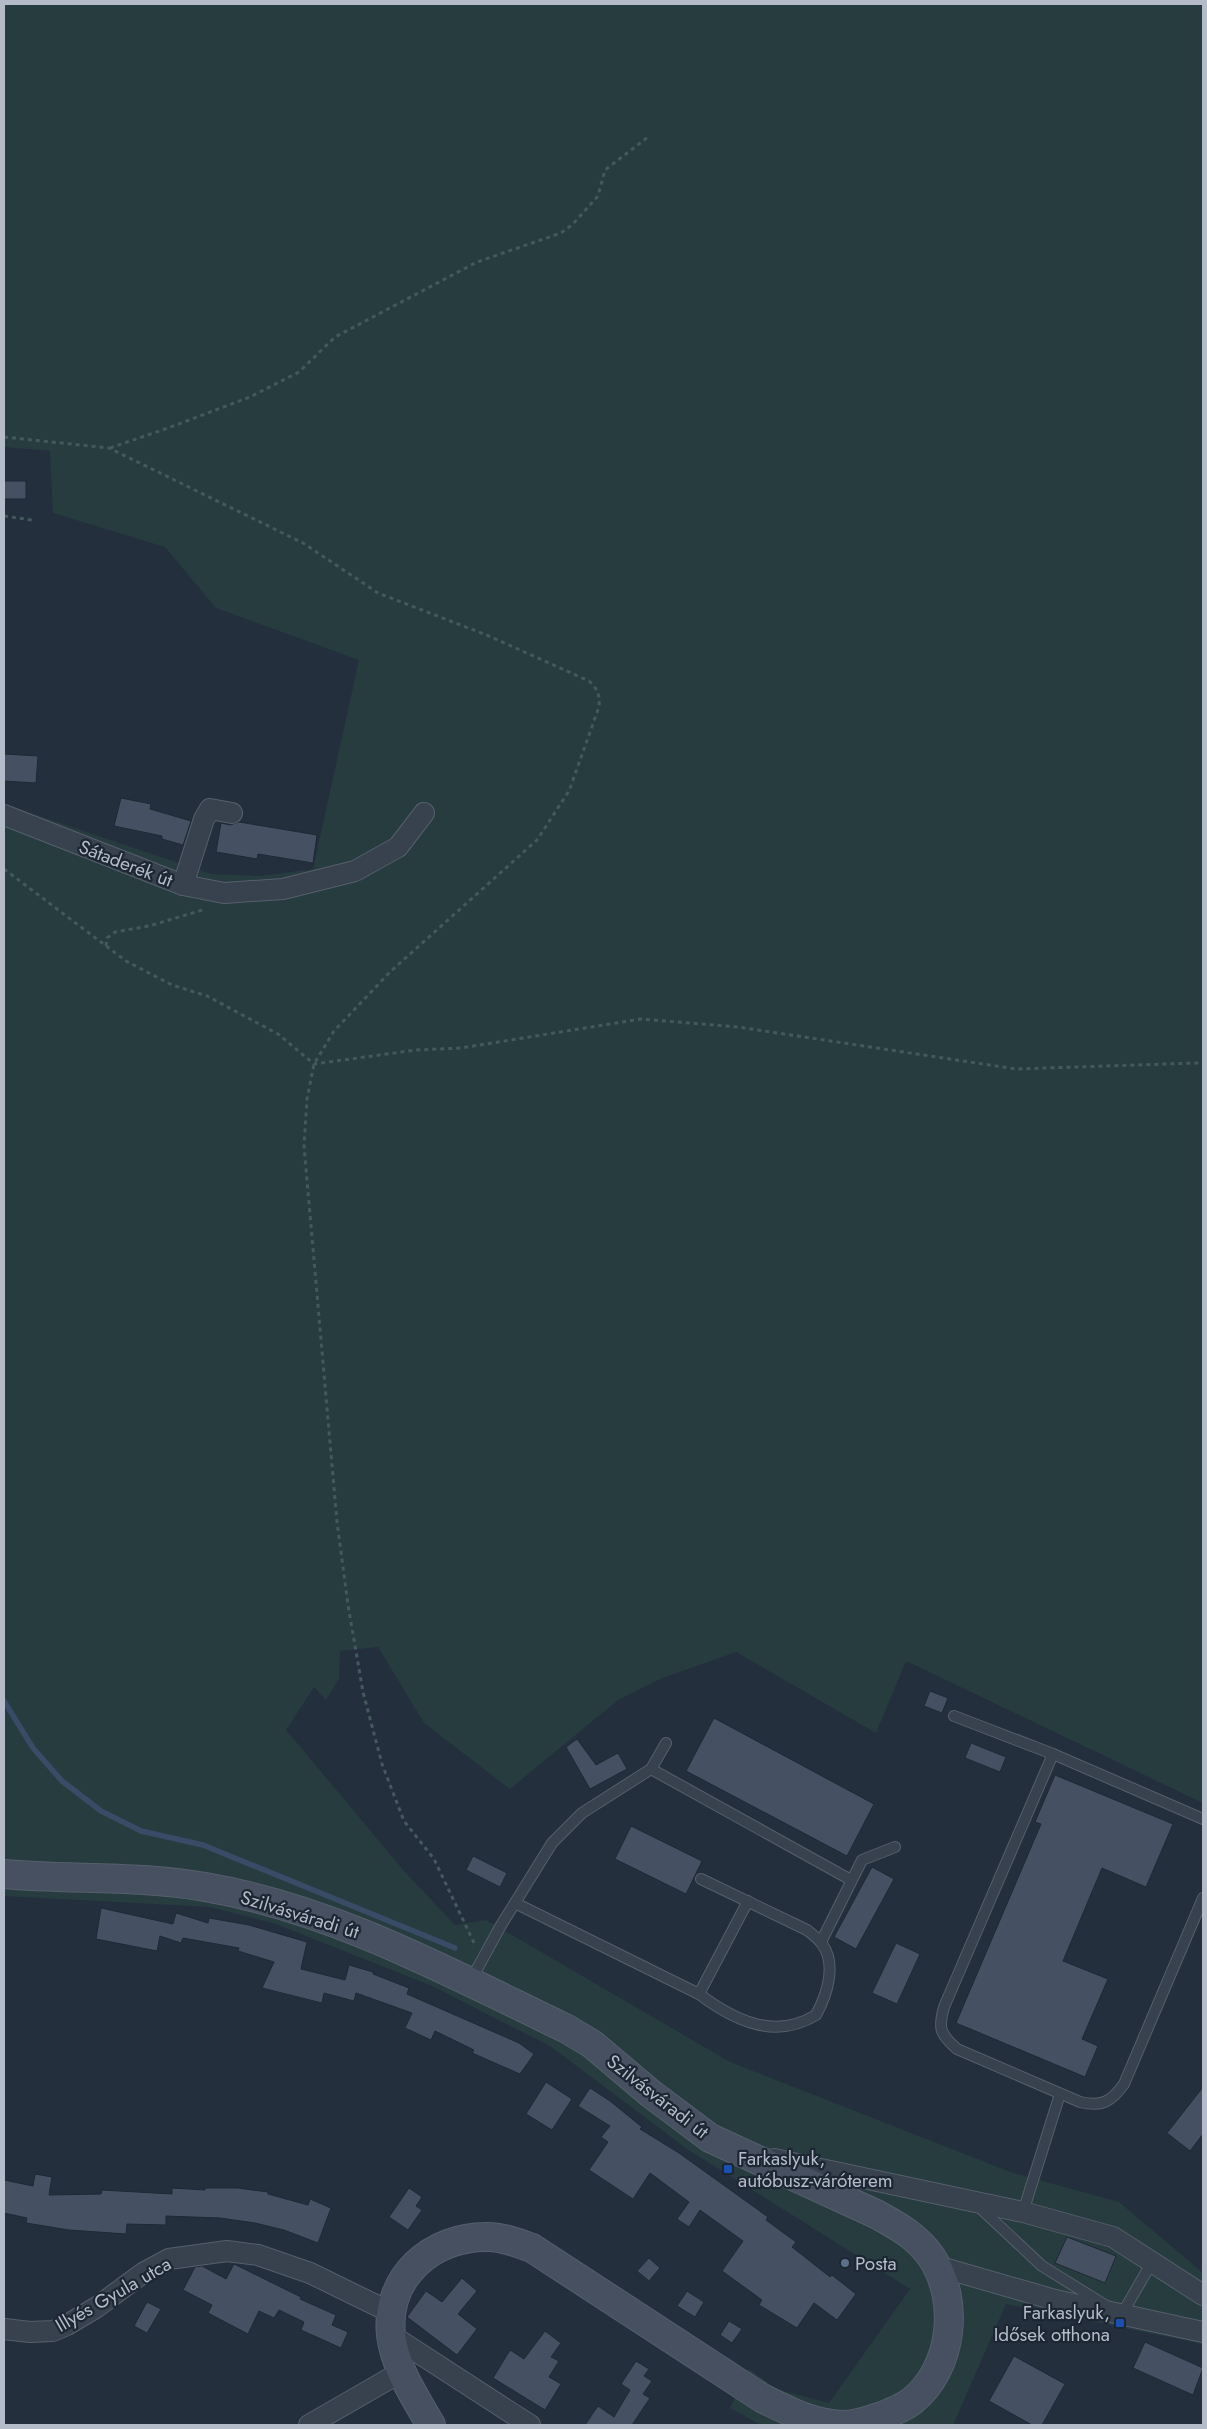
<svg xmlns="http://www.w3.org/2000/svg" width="1207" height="2429" font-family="Jost,sans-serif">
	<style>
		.green { fill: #263c3f }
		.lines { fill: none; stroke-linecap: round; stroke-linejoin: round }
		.stream { stroke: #394c67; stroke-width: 5.5 }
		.building { fill: #455162; stroke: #1f2835 }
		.service-casing { stroke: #565f6c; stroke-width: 12 }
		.minor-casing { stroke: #565f6c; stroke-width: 22 }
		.secondary-casing { stroke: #565f6c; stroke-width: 30 }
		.path { stroke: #44595c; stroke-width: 3; stroke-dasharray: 4 4; stroke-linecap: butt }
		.service { stroke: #38414e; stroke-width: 10 }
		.minor { stroke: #38414e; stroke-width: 20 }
		.secondary { stroke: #465061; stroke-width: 28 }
		.transit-dot { fill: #1a4fb4; stroke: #1d2633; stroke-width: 2 }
		.service-dot { fill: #5c6f8a; stroke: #1d2633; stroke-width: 2 }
		.labels { text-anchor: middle; stroke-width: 4.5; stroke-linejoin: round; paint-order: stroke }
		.street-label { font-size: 19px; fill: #b4bcc9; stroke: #1d2633 }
		.poi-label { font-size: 19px; fill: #b4bcc9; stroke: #1d2633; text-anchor: start }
	</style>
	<rect width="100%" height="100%" fill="#242f3e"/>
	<polygon class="green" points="4,4 1203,4 1203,1803 906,1661 876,1733 736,1652 660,1679 618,1700 510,1789 424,1723 378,1647 340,1651 339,1679 326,1700 314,1687 286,1730 405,1872 455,1925 486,1920 730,2062 1013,2173 1119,2202 1203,2273 1203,2344 1006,2304 953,2425 761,2425 730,2408 749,2369 776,2389 829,2403 910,2289 687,2149 550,2046 432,1986 276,1924 210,1907 4,1896 4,804 211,874 261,876 313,869 359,660 216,608 165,547 53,513 50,451 4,447"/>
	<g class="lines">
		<polyline class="stream" points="4,1701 33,1748 62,1781 101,1811 141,1831 203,1845 455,1948"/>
	</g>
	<g class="building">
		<rect x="4" y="481" width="22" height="18"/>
		<polygon points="4,754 38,756 36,783 4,781"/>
		<polygon points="121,798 151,804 150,809 191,821 183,845 162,839 162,836 114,826"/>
		<polygon points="239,822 317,835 313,863 258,854 257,859 216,852 221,823 230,825"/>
		<polygon points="930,1691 948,1698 942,1713 924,1706"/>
		<polygon points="714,1718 874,1804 847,1856 686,1771"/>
		<polygon points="577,1739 596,1765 618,1753 627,1769 590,1789 566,1747"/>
		<polygon points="971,1743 1006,1757 1000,1772 965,1758"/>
		<polygon points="1055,1775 1173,1824 1146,1887 1102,1868 1063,1961 1108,1979 1082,2039 1098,2046 1085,2077 956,2023 1041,1824 1035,1822"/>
		<polygon points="631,1826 702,1861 686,1894 615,1859"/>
		<polygon points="473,1856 507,1873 500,1887 466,1870"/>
		<polygon points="872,1867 894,1879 856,1949 834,1937"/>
		<polygon points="101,1908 173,1924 176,1913 208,1923 209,1918 249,1925 307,1942 301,1969 345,1980 349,1965 373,1972 373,1974 409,1988 407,1994 519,2043 534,2054 520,2074 472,2053 474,2050 435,2031 431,2040 405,2028 412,2013 356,1993 354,2001 324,1993 322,2003 262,1988 274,1962 238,1951 239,1948 183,1938 181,1943 160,1936 157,1951 96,1939"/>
		<polygon points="896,1943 920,1954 897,2004 872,1993"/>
		<polygon points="546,2082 572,2099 552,2130 526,2114"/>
		<polygon points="1203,2087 1203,2134 1190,2151 1167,2133"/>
		<polygon points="590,2088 610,2101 642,2127 640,2129 679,2153 768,2217 766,2220 796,2242 792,2247 830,2277 832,2275 856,2294 837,2320 814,2303 797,2328 759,2305 762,2300 722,2271 743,2241 700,2210 689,2227 677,2219 689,2202 650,2173 633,2199 589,2170 608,2142 601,2137 610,2126 578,2106"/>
		<polygon points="35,2174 52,2177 49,2195 101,2194 102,2190 172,2194 172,2188 205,2190 205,2188 238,2188 268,2192 268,2194 308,2205 310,2199 331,2208 318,2243 284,2230 255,2223 220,2218 166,2216 166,2225 127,2224 126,2234 69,2230 26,2223 27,2218 4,2213 4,2180 33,2186"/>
		<polygon points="409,2188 422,2197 416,2206 422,2210 408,2230 389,2217"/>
		<polygon points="1067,2237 1116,2256 1105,2283 1055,2263"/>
		<polygon points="649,2258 660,2268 649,2281 637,2271"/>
		<polygon points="234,2264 301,2297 300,2299 336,2315 332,2325 348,2332 341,2348 301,2330 304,2322 279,2310 274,2318 259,2311 248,2334 208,2313 212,2305 183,2290 195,2267 202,2266 226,2279"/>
		<polygon points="462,2278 477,2291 458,2314 477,2329 457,2355 407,2317 426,2291 442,2302"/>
		<polygon points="687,2291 704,2302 695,2317 677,2306"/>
		<polygon points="147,2302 161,2309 147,2333 134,2326"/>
		<polygon points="729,2321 742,2329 732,2343 720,2335"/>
		<polygon points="545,2331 561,2343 551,2357 559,2361 549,2377 561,2384 545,2410 493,2378 510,2350 524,2359"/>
		<polygon points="1145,2342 1203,2368 1193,2395 1133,2368"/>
		<polygon points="1014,2356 1065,2384 1042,2425 1032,2425 989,2401"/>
		<polygon points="636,2361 649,2369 644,2376 652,2381 643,2394 650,2398 632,2425 585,2425 598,2406 614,2417 630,2390 621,2384"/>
	</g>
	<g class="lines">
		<defs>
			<g id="service">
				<polyline points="954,1716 1053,1754 1203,1819"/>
				<path d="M1053,1754L944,2007C938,2029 940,2034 957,2049L1080,2102C1102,2107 1111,2102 1124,2084L1203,1898"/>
				<polyline points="651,1769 851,1880"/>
				<path d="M515,1903L699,1994C735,2021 775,2040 816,2015C827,1995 837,1964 822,1944C818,1938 812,1934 807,1930L701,1879"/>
				<polyline points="821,1942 862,1860 895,1847"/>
				<polyline points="471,1980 500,1927 552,1843 582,1813 651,1769 666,1743"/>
				<polyline points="699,1994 748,1901"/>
				<polyline points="977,2205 1042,2266 1105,2305"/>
				<polyline points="1023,2212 1060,2094"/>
				<polyline points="1122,2314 1152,2262"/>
			</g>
			<g id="minor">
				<polyline points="4,815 183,885 224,893 283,889 355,871 398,847 424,813"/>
				<polyline points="183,885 204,819 210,809 232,813"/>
				<polyline points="774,2159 1023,2212 1113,2237 1203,2295"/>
				<polyline points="937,2266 1055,2300 1203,2332"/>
				<polyline points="4,2329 30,2332 53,2331 67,2325 97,2307 143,2273 169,2259 227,2251 258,2255 310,2273 390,2312"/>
				<polyline points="391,2335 530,2425"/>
				<polyline points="309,2425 401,2372"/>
			</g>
			<path id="secondary" d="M4,1874C70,1880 138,1875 205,1887C334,1909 450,1973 567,2029L592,2044L650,2093L710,2138L876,2214C898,2226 918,2237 932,2258C960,2301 953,2368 912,2401C903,2408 892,2412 882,2416C870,2420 857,2425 845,2425C815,2425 788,2411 762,2398L532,2248C518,2243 503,2237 488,2237C432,2236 385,2277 391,2335C395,2368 415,2397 431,2425"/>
		</defs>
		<use href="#service" class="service-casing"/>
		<use href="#minor" class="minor-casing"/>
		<use href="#secondary" class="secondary-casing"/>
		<g class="path">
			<path d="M4,437L109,448L303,543L378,593L489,636L589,681C598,689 600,696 599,707L569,791L537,840L390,972L334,1031L314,1064L307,1099L304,1146L337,1522L348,1605L363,1692L382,1764L404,1821L434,1859L475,1945"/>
			<polyline points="110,448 168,428 250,397 299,372 335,337 477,262 561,233 573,224 598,196 605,170 648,137"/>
			<polyline points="4,516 32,520"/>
			<polyline points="4,869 126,961 172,985 207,996 278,1034 314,1064 416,1050 461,1048 641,1019 738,1027 1016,1069 1196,1063 1203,1064"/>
			<polyline points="106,946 107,938 115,932 149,926 206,909"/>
		</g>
		<use href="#service" class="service"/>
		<use href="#minor" class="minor"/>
		<use href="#secondary" class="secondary"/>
	</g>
	<g class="transit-dot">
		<rect x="723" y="2164" width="10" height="10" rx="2.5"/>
		<rect x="1115" y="2318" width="10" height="10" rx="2.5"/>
	</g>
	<circle class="service-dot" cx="845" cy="2263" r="5"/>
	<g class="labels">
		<g class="street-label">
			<text transform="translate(126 863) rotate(21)" y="7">Sátaderék út</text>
			<text transform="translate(300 1914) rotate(17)" y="7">Szilvásváradi út</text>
			<text transform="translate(658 2096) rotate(38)" y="7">Szilvásváradi út</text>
			<text transform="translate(113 2294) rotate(-30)" y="7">Illyés Gyula utca</text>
		</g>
		<g class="poi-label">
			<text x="738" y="2165">Farkaslyuk,<tspan x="738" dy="22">autóbusz-váróterem</tspan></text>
			<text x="855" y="2270">Posta</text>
			<text x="1110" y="2319" text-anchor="end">Farkaslyuk,<tspan x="1110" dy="22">Idősek otthona</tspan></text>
		</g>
	</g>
	<rect width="1207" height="2429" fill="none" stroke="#b4bcc9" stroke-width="10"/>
</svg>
